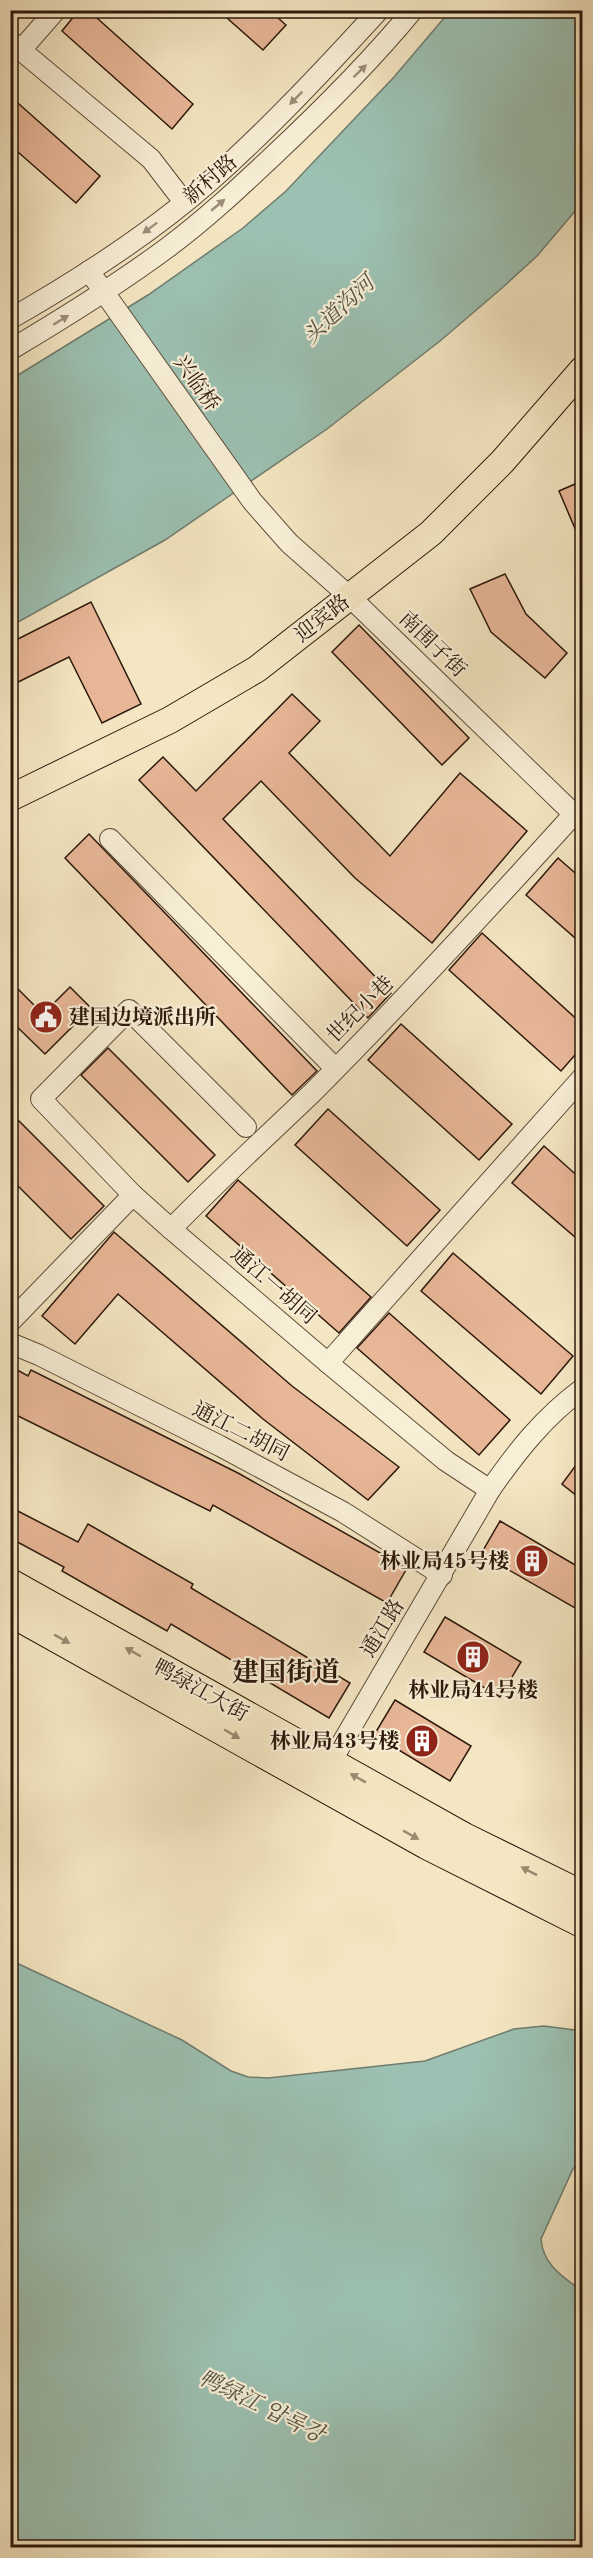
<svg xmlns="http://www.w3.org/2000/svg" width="593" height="2558" font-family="'Old Standard TT','Noto Serif SC','Noto Serif KR',serif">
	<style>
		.water { fill: #9cc0b1; stroke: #6f7d6f; stroke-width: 1.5 }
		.building { fill: #e8b798; stroke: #2c180b; stroke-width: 1.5 }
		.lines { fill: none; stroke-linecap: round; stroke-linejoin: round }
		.minor-casing { stroke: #5e4c39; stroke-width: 22 }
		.major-casing { stroke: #2c180b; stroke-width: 28 }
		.highway-casing { stroke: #2c180b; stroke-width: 32 }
		.minor { stroke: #f8efd7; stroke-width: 20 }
		.major { stroke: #f4e6c2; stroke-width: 26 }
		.highway { stroke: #f4e6c2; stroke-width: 30 }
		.oneway { fill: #9c8e7b }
		.oneway2 { fill: #9a8970 }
		.labels { text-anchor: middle; stroke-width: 4.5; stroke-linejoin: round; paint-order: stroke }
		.street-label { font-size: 21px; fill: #2c180b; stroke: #f8efd7 }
		.poi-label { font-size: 21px; font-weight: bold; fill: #2c180b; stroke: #f8efd7; text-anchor: end }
		.water-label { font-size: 22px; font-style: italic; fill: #535345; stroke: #f8efd7 }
		.district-label { font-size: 27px; font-weight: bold; fill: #2c180b; stroke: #f8efd7 }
	</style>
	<rect width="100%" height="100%" fill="#f4e6c2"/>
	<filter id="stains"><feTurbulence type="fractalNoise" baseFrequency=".00333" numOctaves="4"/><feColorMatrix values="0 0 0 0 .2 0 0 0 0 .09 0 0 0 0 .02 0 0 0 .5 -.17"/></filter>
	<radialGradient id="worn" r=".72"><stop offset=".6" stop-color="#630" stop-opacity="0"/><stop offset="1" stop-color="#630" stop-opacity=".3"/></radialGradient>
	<g class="water">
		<polygon points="450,11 582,11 582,203 537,256 502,288 440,341 327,429 165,540 11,626 10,380 148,295 243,228 286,191 394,77"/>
		<path d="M10,1960L182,2040L231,2071L248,2077L268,2078L425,2061L514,2029L544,2026L582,2031V2160L573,2169L541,2239C543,2265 563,2277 582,2291V2547H11Z"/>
	</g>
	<g class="building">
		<polygon points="79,10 88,10 193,104 172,129 62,31"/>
		<polygon points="218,10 269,10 286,25 263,50"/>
		<polygon points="10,96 100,176 76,203 10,145"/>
		<polygon points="582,481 582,545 559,491"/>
		<polygon points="505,574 526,614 567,653 545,678 491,632 470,589"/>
		<polygon points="91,602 141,704 102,723 69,657 10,686 10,643"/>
		<polygon points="359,625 469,738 442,765 332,652"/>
		<polygon points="292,694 320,721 289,753 390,856 460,773 527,831 432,943 355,878 261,781 223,819 391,993 368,1018 139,780 163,757 196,791"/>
		<polygon points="89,834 317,1071 292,1095 65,858"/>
		<polygon points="558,858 582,879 582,944 526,895"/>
		<polygon points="482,933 582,1024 582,1047 561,1071 449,970"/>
		<polygon points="10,981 43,1014 70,987 91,1008 45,1054 10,1020"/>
		<polygon points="401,1024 512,1124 479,1160 368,1060"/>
		<polygon points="108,1048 215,1155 188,1182 81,1075"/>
		<polygon points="328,1109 440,1210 407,1246 295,1145"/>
		<polygon points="10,1112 104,1206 71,1239 10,1178"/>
		<polygon points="544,1146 582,1180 582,1243 512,1183"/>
		<polygon points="238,1180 371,1297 339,1333 206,1216"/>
		<polygon points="114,1232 292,1386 399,1467 368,1500 263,1419 118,1294 75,1344 42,1316"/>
		<polygon points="453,1253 573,1356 541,1394 421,1291"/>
		<polygon points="389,1313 510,1420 479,1455 357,1348"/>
		<polygon points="10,1366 28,1376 31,1370 238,1473 407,1568 387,1603 213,1505 210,1511 10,1412"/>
		<polygon points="582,1457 582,1500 562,1484"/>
		<polygon points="10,1507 78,1542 88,1524 193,1584 191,1588 350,1683 329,1718 171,1624 167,1631 62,1571 64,1567 10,1538"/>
		<polygon points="500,1521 582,1569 582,1612 481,1554"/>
		<polygon points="445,1617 521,1662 500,1697 424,1652"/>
		<polygon points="395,1700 471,1746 450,1781 374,1735"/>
	</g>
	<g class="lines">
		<defs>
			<g id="minor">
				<polyline points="10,41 151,159 184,202"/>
				<polyline points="21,50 56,10"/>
				<polyline points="89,271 252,501 289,543 350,597 582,822"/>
				<path d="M10,319C80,279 149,235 209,182C269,129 325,69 379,10"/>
				<path d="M10,350C64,318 117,285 167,248C205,220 240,187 274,155C323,109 370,62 413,10"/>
				<polyline points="110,839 335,1068"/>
				<polyline points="246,1127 129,1010 41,1099 133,1195 171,1229 328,1363 446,1461 490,1490"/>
				<path d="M171,1229C217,1182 265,1138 312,1093C402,1003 488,909 574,814"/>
				<polyline points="10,1322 133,1195"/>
				<polyline points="10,1343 39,1355 220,1446 343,1512 442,1575"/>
				<polyline points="328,1363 582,1078"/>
				<path d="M325,1772L490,1490C517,1451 544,1417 582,1389"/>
			</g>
			<polyline id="major" points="10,798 170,720 257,669 431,533 502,462 582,370"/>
			<g id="highway">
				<polyline points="10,1584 464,1838 582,1896"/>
				<polyline points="10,1611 427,1844 582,1922"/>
			</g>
		</defs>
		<use href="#minor" class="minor-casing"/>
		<use href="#major" class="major-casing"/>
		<use href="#highway" class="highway-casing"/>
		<use href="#minor" class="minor"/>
		<use href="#major" class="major"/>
		<use href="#highway" class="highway"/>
	</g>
	<defs><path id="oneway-solid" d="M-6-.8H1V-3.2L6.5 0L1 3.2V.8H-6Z" transform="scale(1.5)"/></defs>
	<g class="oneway">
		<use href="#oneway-solid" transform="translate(360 71) rotate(-44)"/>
		<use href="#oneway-solid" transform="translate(296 98) rotate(135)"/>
		<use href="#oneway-solid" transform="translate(218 205) rotate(-40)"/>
		<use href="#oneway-solid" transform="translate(150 228) rotate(143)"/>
		<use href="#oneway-solid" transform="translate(61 320) rotate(-31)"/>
	</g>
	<g class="oneway2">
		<use href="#oneway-solid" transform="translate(62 1639) rotate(29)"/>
		<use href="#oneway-solid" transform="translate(133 1652) rotate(-151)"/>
		<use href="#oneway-solid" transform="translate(232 1734) rotate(30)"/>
		<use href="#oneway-solid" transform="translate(358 1778) rotate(-151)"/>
		<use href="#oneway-solid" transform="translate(411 1835) rotate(29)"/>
		<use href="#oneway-solid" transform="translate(529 1871) rotate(-153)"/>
	</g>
	<defs>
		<symbol id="civic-disc" viewBox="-11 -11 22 22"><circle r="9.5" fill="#8f2418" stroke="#f8efd7"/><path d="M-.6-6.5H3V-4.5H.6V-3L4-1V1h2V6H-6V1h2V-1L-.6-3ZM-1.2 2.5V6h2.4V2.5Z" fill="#fff"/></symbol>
		<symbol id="building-disc" viewBox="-11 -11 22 22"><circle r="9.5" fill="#8f2418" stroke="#f8efd7"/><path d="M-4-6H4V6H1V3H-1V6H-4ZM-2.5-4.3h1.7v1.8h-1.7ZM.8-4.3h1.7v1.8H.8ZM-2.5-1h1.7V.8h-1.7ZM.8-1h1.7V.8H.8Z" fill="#fff"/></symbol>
	</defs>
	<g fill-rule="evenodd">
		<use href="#civic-disc" x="27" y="998" width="38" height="38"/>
		<use href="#building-disc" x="513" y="1542" width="38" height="38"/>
		<use href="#building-disc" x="454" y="1638" width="38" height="38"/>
		<use href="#building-disc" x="403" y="1722" width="38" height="38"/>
	</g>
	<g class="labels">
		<g class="street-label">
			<text transform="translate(210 179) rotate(-41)" y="7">新村路</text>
			<text transform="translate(197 383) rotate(55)" y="7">兴临桥</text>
			<text transform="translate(322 618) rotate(-38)" y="7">迎宾路</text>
			<text transform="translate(433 644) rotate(44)" y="7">南围子街</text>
			<text transform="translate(360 1009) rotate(-45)" y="7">世纪小巷</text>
			<text transform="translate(274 1285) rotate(41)" y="7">通江一胡同</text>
			<text transform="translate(241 1431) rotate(27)" y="7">通江二胡同</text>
			<text transform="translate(382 1628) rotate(-59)" y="7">通江路</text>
			<text transform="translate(201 1690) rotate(29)" y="7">鸭绿江大街</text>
		</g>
		<g class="poi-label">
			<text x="69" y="1024" text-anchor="start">建国边境派出所</text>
			<text x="509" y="1568">林业局45号楼</text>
			<text x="473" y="1697" text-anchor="middle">林业局44号楼</text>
			<text x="399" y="1748">林业局43号楼</text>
		</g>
		<g class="water-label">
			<text transform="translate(338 309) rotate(-43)" y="8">头道沟河</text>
			<text transform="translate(262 2405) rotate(26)" y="8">鸭绿江 압록강</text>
		</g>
		<g class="district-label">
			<text x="286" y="1681">建国街道</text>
		</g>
	</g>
	<rect width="593" height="2558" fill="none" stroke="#f4e6c2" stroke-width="36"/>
	<rect x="12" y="12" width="569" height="2534" fill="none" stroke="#2c180b" stroke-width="3"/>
	<rect x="18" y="18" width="557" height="2522" fill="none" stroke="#2c180b" stroke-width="1.5"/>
	<rect width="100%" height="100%" filter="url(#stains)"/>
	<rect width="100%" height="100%" fill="url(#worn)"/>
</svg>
